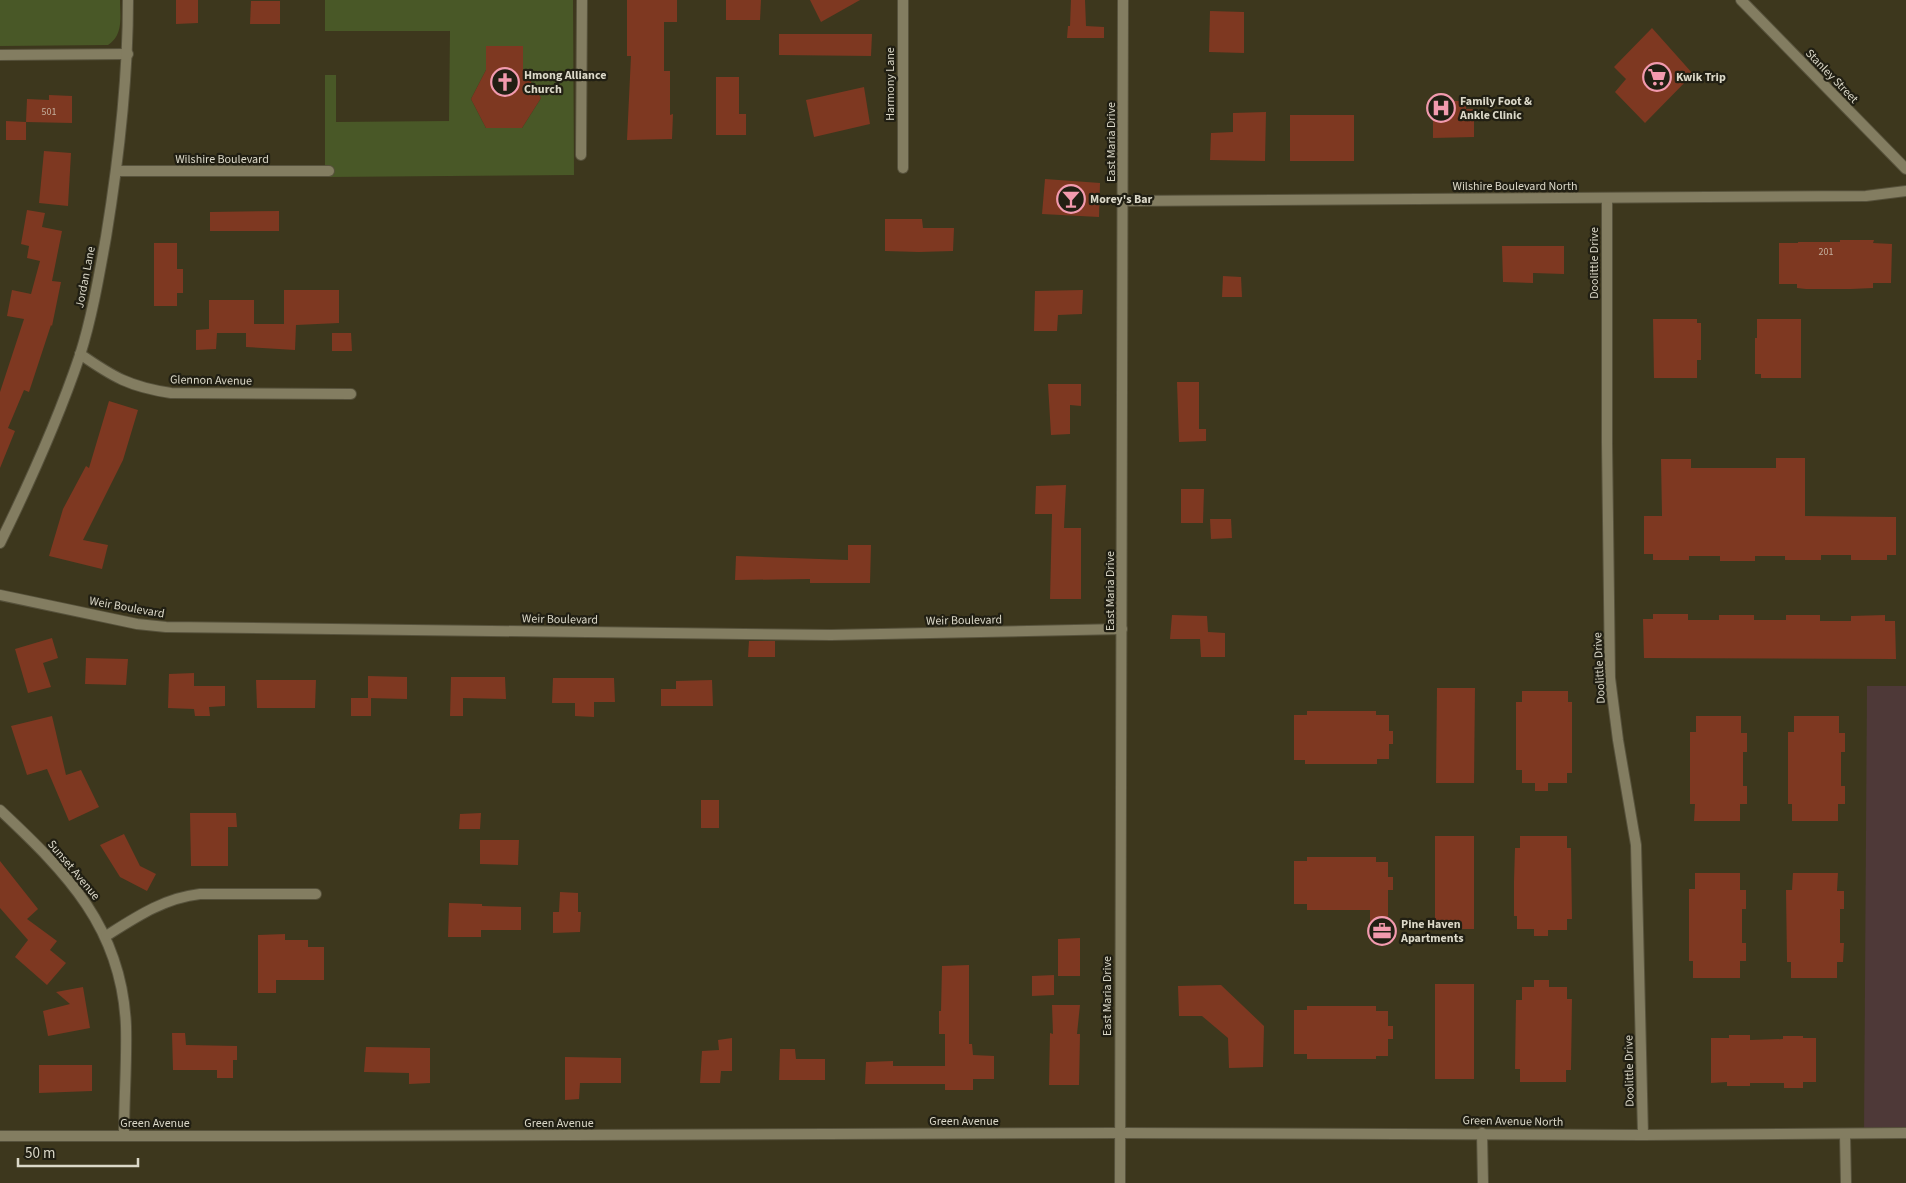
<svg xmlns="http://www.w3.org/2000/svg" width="1906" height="1183" font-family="'Source Sans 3',sans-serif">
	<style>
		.commercial { fill: #4e3938 }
		.green { fill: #495827; fill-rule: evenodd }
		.building { fill: #7e3821 }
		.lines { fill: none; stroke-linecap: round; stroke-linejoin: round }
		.minor-casing { stroke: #57523c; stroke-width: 12 }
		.tertiary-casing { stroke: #57523c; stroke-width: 12 }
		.minor { stroke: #837d61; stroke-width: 10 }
		.tertiary { stroke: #837d61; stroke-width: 10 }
		.labels { text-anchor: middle; stroke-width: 4.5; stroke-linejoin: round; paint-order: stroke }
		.number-label { font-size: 10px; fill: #c4b09e }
		.poi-label { font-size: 12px; font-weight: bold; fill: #dbd8c8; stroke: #211f13; text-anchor: start }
		.street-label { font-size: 12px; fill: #dbd8c8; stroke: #211f13 }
	</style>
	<rect width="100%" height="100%" fill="#3d371d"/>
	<polygon class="commercial" points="1867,686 1906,686 1906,1133 1864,1134"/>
	<g class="green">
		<path d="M0,0H120C120,16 124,35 108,45L0,46Z"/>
		<path d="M325,0H573L574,175L325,177V75H336V122L449,121L450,31H325ZM487,46H523V69L541,98L522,128H486L471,99L486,70Z"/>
	</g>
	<g class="building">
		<polygon points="176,0 198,0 198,23 176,24"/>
		<polygon points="627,0 677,0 677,22 664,22 664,71 670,71 670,115 673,114 672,139 627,140 631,56 627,56"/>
		<polygon points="726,0 761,0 760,20 726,20"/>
		<polygon points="810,0 860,0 821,22"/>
		<polygon points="1071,0 1085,0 1086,26 1104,27 1104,38 1067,38 1068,26 1070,26"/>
		<polygon points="251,1 280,1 280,24 250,24"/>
		<polygon points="1210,11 1244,12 1244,53 1209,52"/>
		<polygon points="1652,28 1693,74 1645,123 1615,92 1626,79 1614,67"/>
		<polygon points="779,34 872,34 871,56 779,55"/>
		<polygon points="486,46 523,46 523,69 541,98 522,128 486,128 471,99 486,70"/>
		<polygon points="716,77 739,77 739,114 746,114 746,135 716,135"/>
		<polygon points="864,87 870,124 814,137 806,100"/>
		<polygon points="49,95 72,96 72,123 26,122 27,99 49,100"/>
		<polygon points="1450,101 1466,101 1466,109 1474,109 1474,137 1433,138 1433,109 1450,109"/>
		<polygon points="1266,112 1265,161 1210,160 1211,133 1233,132 1233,113"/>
		<rect x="1290" y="115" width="64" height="46"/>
		<polygon points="6,121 26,122 26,140 6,140"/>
		<polygon points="44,151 71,153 68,206 39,203"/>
		<polygon points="1045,179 1100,183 1099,217 1042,214"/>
		<polygon points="27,210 45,213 42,227 62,231 52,281 61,282 52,326 51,325 29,392 24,390 8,428 15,431 0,468 0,392 24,319 7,316 12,290 31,294 40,261 27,258 29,246 21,244"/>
		<polygon points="279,211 279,231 210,231 210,212"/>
		<polygon points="885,219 922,219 923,228 954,228 953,251 919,252 885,251"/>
		<polygon points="1840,240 1874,240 1873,243 1892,244 1891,283 1873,283 1873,288 1851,289 1806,289 1797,288 1797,284 1779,284 1779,243 1798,243 1798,242 1840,242"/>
		<polygon points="154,243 177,243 177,269 183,269 183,293 177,293 177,306 154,306"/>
		<polygon points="1502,246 1564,246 1564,274 1533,273 1533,283 1503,282"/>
		<polygon points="1223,276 1241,277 1242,297 1222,297"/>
		<polygon points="284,290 339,290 339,323 296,325 295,350 246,347 246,333 217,333 216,349 196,350 196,330 209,329 209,300 254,300 254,324 284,324"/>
		<polygon points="1083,290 1082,314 1058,315 1057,331 1034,331 1035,291"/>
		<polygon points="1653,319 1697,319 1697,323 1701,323 1701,360 1697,360 1697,378 1654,378"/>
		<polygon points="1757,319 1801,319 1801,378 1761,378 1761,374 1755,374 1755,338 1757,338"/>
		<polygon points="332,333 351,333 352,351 332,351"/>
		<polygon points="1177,382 1199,382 1199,429 1206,429 1206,441 1179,442"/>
		<polygon points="1048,384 1081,384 1081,406 1070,405 1070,434 1051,435"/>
		<polygon points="109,401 138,410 123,460 83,540 108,545 102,569 49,556 63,509 86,466 89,468"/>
		<polygon points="1776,458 1805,458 1805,516 1896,517 1896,555 1887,555 1887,560 1851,560 1851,555 1821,555 1821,560 1785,560 1785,556 1755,556 1755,561 1720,561 1720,556 1689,556 1689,560 1653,560 1653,554 1644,554 1644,516 1662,516 1661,459 1691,459 1691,468 1776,468"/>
		<polygon points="1066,485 1064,528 1081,528 1081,599 1050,599 1052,514 1035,514 1036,486"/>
		<polygon points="1181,489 1204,489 1203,523 1181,523"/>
		<polygon points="1210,519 1231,519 1232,538 1211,539"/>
		<polygon points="848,545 871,545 870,583 810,583 810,579 735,580 736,556 848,560"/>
		<polygon points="1653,614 1688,614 1688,620 1719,620 1719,615 1754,615 1754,620 1786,620 1786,615 1820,615 1820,621 1851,621 1851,616 1885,615 1885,621 1895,621 1896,659 1644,658 1643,619 1653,619"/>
		<polygon points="1172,615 1207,616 1208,632 1225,633 1225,657 1201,657 1200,639 1170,639"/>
		<polygon points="52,638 58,658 43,663 51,687 28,693 15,649"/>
		<polygon points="749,641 775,641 775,657 748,657"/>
		<polygon points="86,658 128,659 126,685 85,684"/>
		<polygon points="194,673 194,686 225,686 225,706 209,707 210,716 195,716 194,709 168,708 169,674"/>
		<polygon points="368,676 407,677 407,699 368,698"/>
		<polygon points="451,677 505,677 506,699 463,698 463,716 450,716"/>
		<polygon points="553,678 614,678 615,702 594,702 594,717 575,716 575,703 552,703"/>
		<polygon points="256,680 316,680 315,708 257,708"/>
		<polygon points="712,680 713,706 661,706 661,689 676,689 676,681"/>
		<polygon points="1437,688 1475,688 1474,783 1436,783"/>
		<polygon points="1522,691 1568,691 1568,702 1572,702 1572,773 1567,773 1567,783 1548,783 1548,791 1535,791 1535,783 1522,783 1522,770 1516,770 1516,702 1522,702"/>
		<rect x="351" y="698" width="20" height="18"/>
		<polygon points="1307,711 1376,711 1376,715 1389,715 1389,731 1393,731 1393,744 1389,744 1389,759 1377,759 1377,764 1305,764 1305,760 1294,760 1294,715 1307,715"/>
		<polygon points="52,716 66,775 81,770 99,807 69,821 47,769 27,775 11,726"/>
		<polygon points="1696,716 1741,716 1741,733 1747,733 1747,752 1743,752 1743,786 1747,786 1747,804 1740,804 1740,821 1694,821 1695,804 1690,804 1690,732 1696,732"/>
		<polygon points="1794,716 1839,716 1839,733 1845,733 1845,752 1841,752 1841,786 1845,786 1845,804 1838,804 1838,821 1792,821 1792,804 1788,804 1788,732 1794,732"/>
		<rect x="701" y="800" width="18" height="28"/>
		<polygon points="190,813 236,813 237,827 228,827 228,866 191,866"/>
		<polygon points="481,813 480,829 459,829 460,814"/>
		<polygon points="124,834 140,866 156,874 147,891 120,877 100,845"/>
		<rect x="1435" y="836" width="39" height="93"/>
		<polygon points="1520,836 1567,836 1567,848 1571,848 1572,919 1567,919 1567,930 1548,930 1548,936 1534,936 1534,929 1517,929 1517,916 1514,916 1514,881 1515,848 1520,848"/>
		<polygon points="480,840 519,840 518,865 480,864"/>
		<polygon points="1307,857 1376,857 1376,862 1388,862 1388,877 1393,877 1393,890 1388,890 1388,924 1394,924 1394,938 1370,938 1370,910 1307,910 1307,904 1294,904 1294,861 1307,861"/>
		<polygon points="0,861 38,909 27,919 57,941 50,950 66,963 47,985 15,957 28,940 0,908"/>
		<polygon points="1695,873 1740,873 1740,890 1746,890 1746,909 1742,909 1742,943 1746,943 1746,961 1740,961 1740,978 1693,978 1693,961 1689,961 1689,889 1695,889"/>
		<polygon points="1793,873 1838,873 1837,891 1844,891 1844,909 1840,909 1840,943 1844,943 1843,962 1837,962 1837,978 1791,978 1791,962 1787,962 1786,890 1792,890"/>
		<polygon points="560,892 578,893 578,912 581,912 580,932 553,933 553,912 559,912"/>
		<polygon points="449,903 482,904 482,906 521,907 521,930 481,930 481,937 448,937"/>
		<polygon points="285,934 285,940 308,940 308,947 324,947 324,980 276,980 276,993 258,993 258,935"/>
		<polygon points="1080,938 1080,976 1058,976 1058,939"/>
		<polygon points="969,965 969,1044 972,1044 973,1055 994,1056 994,1079 973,1079 973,1090 945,1090 945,1084 865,1084 866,1062 893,1061 893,1066 945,1066 945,1034 939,1034 939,1011 941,1011 942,966"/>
		<polygon points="1054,975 1054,995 1032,996 1032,976"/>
		<polygon points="1534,980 1549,980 1549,987 1567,987 1567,999 1572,999 1571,1070 1566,1070 1566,1082 1520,1082 1520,1069 1515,1069 1516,1000 1522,1000 1522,987 1534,987"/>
		<rect x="1435" y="984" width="39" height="95"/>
		<polygon points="1221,985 1264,1026 1263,1067 1229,1068 1228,1038 1202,1016 1179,1016 1178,986"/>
		<polygon points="83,987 90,1028 48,1036 43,1011 70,1004 56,992"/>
		<polygon points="1052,1005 1080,1005 1077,1034 1080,1034 1079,1085 1049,1085 1050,1033 1053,1034"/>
		<polygon points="1307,1006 1376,1006 1376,1011 1388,1011 1388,1026 1393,1026 1393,1039 1388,1039 1388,1056 1376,1056 1376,1059 1307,1059 1307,1054 1294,1054 1294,1010 1307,1010"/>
		<polygon points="172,1033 185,1033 186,1045 237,1046 237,1060 233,1060 233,1078 217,1078 217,1070 173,1070"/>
		<polygon points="1729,1035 1750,1035 1750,1040 1783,1039 1783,1036 1803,1036 1803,1038 1816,1038 1816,1082 1803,1082 1803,1088 1784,1088 1784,1083 1750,1083 1750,1086 1727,1086 1727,1082 1711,1083 1711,1038 1729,1038"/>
		<polygon points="732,1038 732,1071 721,1071 720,1083 700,1083 702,1051 719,1050 718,1040"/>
		<polygon points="366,1047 430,1048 430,1083 409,1084 409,1073 364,1072"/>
		<polygon points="780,1049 795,1049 796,1059 825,1059 825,1080 779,1080"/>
		<polygon points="565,1057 621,1058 621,1083 580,1083 579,1099 565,1100"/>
		<polygon points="39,1065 92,1065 92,1091 39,1093"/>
	</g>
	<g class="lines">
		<defs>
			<g id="minor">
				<polyline points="0,55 128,54"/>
				<polyline points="581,155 582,0"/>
				<polyline points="903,168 903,0"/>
				<polyline points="116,171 329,171"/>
				<polyline points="1607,198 1607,443 1610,678 1618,740 1636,845 1643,1135"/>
				<polyline points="1124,201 1866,196 1906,191"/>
				<path d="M80,354C113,377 130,387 171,393L351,394"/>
				<path d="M0,543C30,482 58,420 80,355C92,317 99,276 106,237C119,158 128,80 128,0"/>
				<polyline points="0,595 137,624 166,627 831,635 1122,629"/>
				<path d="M0,810C67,873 122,928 126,1026C127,1062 124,1099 124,1136"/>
				<path d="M106,936C136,917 164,898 200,894H316"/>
				<polyline points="1482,1133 1483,1183"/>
				<polyline points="1845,1135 1846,1183"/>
				<polyline points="1120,1183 1123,0"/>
			</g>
			<g id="tertiary">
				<polyline points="1741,0 1906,169"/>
				<polyline points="0,1136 289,1136 1119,1133 1643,1135 1906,1133"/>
			</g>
		</defs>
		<use href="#minor" class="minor-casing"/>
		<use href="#tertiary" class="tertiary-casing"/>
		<use href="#minor" class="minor"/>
		<use href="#tertiary" class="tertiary"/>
	</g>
	<defs>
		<symbol id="supermarket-ring" viewBox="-11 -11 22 22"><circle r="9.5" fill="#211f13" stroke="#f29aae" stroke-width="1.5"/><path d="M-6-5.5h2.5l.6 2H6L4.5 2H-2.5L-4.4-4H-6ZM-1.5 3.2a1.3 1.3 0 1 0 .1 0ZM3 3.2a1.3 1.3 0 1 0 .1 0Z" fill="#f29aae"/></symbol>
		<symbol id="church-ring" viewBox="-11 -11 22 22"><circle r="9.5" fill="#211f13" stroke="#f29aae" stroke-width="1.5"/><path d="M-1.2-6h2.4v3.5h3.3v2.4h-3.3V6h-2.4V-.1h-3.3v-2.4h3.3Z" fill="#f29aae"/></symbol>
		<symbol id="hospital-ring" viewBox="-11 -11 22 22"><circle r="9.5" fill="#211f13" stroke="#f29aae" stroke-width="1.5"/><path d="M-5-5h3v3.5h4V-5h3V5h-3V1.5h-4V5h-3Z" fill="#f29aae"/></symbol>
		<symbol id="bar-ring" viewBox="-11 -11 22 22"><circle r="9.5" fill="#211f13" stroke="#f29aae" stroke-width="1.5"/><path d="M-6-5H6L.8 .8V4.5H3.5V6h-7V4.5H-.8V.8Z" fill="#f29aae"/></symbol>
		<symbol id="office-ring" viewBox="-11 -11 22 22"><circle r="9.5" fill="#211f13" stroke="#f29aae" stroke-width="1.5"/><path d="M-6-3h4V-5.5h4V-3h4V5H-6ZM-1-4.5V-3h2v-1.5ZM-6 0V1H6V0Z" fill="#f29aae"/></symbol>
	</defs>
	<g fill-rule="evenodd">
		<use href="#supermarket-ring" x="1641" y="61" width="32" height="32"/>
		<use href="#church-ring" x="489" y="66" width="32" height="32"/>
		<use href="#hospital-ring" x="1425" y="92" width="32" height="32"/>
		<use href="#bar-ring" x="1055" y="183" width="32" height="32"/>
		<use href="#office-ring" x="1366" y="915" width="32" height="32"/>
	</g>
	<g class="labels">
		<g class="number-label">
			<text x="49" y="115">501</text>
			<text x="1826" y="255">201</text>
		</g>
		<g class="poi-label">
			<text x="524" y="79">Hmong Alliance<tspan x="524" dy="14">Church</tspan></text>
			<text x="1676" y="81">Kwik Trip</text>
			<text x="1460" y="105">Family Foot &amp;<tspan x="1460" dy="14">Ankle Clinic</tspan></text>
			<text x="1090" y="203">Morey's Bar</text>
			<text x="1401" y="928">Pine Haven<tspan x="1401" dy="14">Apartments</tspan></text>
		</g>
		<g class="street-label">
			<text transform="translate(1832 76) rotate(46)" y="4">Stanley Street</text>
			<text transform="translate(890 84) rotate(-90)" y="4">Harmony Lane</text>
			<text transform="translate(1111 142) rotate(-90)" y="4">East Maria Drive</text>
			<text x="222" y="163">Wilshire Boulevard</text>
			<text x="1515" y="190">Wilshire Boulevard North</text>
			<text transform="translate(1594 263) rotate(-90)" y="4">Doolittle Drive</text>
			<text transform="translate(85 277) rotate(-79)" y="4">Jordan Lane</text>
			<text transform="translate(211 380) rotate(1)" y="4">Glennon Avenue</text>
			<text transform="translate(1110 591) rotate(-90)" y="4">East Maria Drive</text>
			<text transform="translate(127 607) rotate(10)" y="4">Weir Boulevard</text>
			<text transform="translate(560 619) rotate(1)" y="4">Weir Boulevard</text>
			<text transform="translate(964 620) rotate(-1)" y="4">Weir Boulevard</text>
			<text transform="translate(1599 668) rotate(-93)" y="4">Doolittle Drive</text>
			<text transform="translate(74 870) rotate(50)" y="4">Sunset Avenue</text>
			<text transform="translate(1107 996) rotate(-90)" y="4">East Maria Drive</text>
			<text transform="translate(1629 1071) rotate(-91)" y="4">Doolittle Drive</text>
			<text x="964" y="1125">Green Avenue</text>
			<text transform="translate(1513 1121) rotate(1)" y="4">Green Avenue North</text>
			<text x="155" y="1127">Green Avenue</text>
			<text x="559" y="1127">Green Avenue</text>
		</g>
	</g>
	<path d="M18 1158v8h120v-8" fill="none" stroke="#dbd8c8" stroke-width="2.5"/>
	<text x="25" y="1158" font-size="15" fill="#dbd8c8" stroke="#211f13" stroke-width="4" paint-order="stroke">50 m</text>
</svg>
